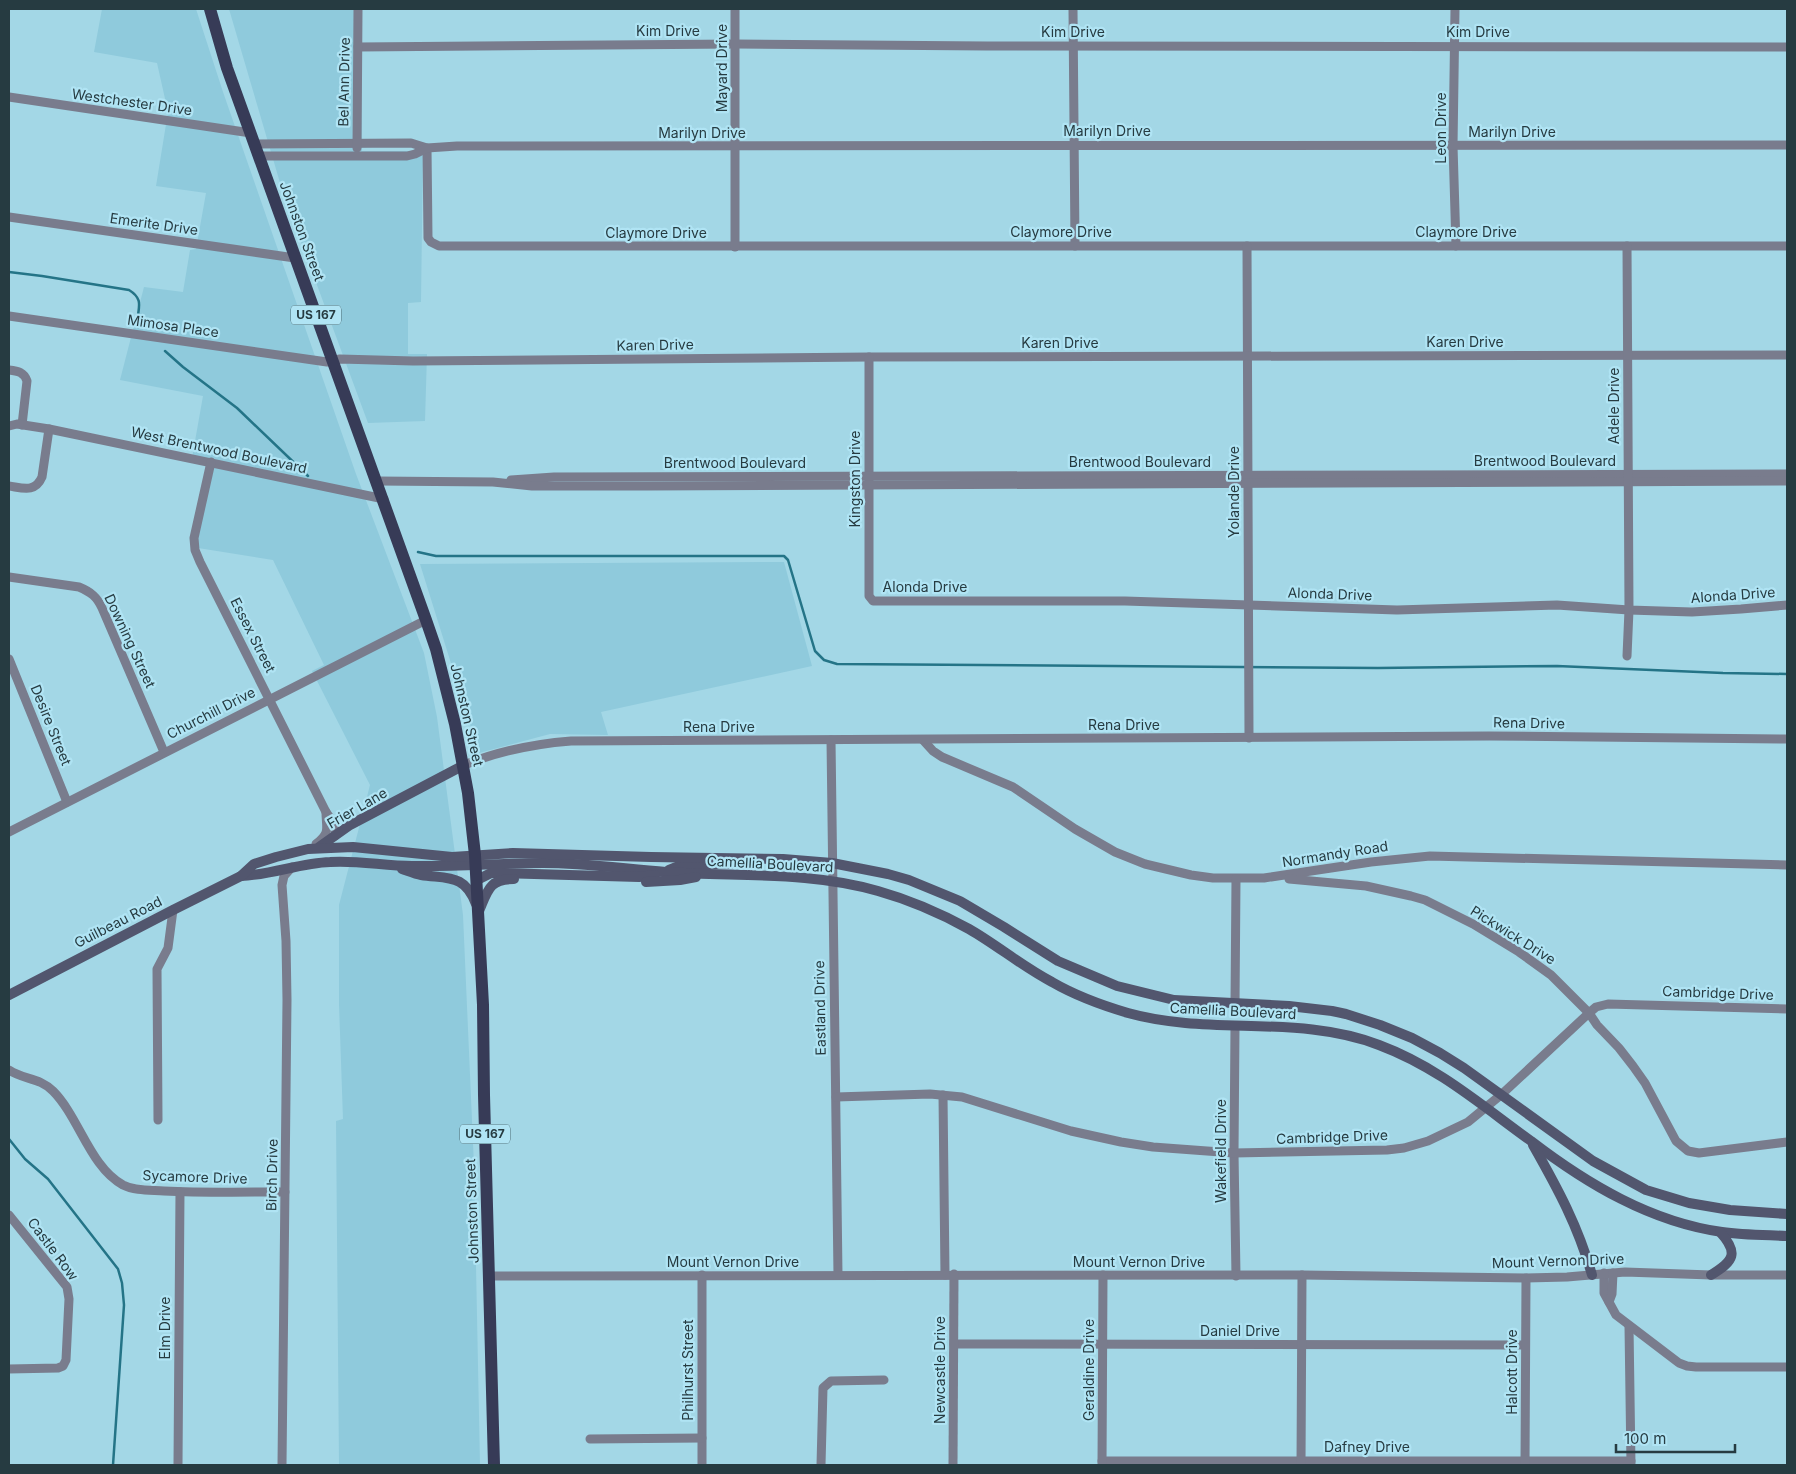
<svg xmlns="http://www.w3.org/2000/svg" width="1796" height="1474" font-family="Inter,sans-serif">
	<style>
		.built { fill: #8fcadc }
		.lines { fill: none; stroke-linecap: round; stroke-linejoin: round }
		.stream { stroke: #247487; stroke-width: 2.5 }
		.street { stroke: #797c8d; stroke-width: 9 }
		.secondary { stroke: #52566e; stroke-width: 10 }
		.primary { stroke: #373b57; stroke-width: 12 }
		.labels { text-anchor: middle; stroke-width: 4.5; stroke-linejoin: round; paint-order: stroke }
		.shield { fill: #b0e4f4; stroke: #4f6e77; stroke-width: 1 }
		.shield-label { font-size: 12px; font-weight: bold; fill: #263b41 }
		.street-label { font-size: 14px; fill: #263b41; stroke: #b0e4f4 }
	</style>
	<rect width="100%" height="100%" fill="#a3d7e6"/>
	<g class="built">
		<polygon points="102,9 196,9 223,92 356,474 424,653 437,717 463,915 474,1166 480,1465 339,1465 336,1121 343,1119 339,1004 339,905 370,785 312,671 324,665 273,560 198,548 197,536 215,464 192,458 203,396 120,380 144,287 183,292 190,250 196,249 206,193 156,186 168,112 157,63 94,52"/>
		<polygon points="229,9 361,9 362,151 423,151 421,302 408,303 408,354 427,354 425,421 368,423 283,193"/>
		<polygon points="784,562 812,666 601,712 608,735 550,734 479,753 420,564"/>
	</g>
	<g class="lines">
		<g class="stream">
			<path d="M9,272L42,276L129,290C147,301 135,311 138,327"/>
			<polyline points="165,351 183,367 237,408 308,476"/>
			<polyline points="418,552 436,556 784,556 788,560 815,651 824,660 837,664 1378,668 1557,666 1723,673 1787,674"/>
			<polyline points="9,1139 25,1159 48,1179 118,1269 122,1283 124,1305 113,1465"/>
		</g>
		<g class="street">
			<polyline points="1073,9 1075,246"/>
			<polyline points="1455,9 1453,146 1456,246"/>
			<polyline points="358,47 736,44 987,46 1787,47"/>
			<polyline points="9,97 251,133"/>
			<polyline points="255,144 411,143 427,148 428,238 431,242 439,246 1787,246"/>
			<polyline points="357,148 358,9"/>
			<polyline points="259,156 407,156 415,154 427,148 457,146 1787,145"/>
			<polyline points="9,217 295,258"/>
			<polyline points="1247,246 1249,738"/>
			<polyline points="735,247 735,9"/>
			<polyline points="9,316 327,362 340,359 413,361 869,357 1787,355"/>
			<polyline points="869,357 869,596 873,601 1125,601 1397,610 1557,605 1629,610 1692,612 1741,609 1787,605"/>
			<path d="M9,370C18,371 24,372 27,381L22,425"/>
			<polyline points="9,426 17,424 49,429 384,499"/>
			<polyline points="211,462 194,538 195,550 200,562 326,812 336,826 335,836"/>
			<polyline points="511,480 554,477 1787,474"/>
			<polyline points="377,481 493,482 532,486 647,486 1787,481"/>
			<path d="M9,486C23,488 35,493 42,477L49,429"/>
			<path d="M9,577L79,587C91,592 97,597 102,608L164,752"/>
			<polyline points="1627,656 1629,610 1627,246"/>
			<polyline points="9,659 67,802"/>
			<polyline points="831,740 838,1275"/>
			<polyline points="923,740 933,751 942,757 1013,787 1075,829 1115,852 1145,864 1191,875 1213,878 1264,878 1371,862 1430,856 1787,865"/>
			<path d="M464,765C499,751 533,744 571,741L1489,736L1787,739"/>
			<polyline points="9,832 426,620"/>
			<path d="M316,844C331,833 326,828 326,812"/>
			<polyline points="1289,879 1366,886 1411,896 1425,900 1473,924 1519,952 1551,975 1589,1013 1597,1025 1619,1048 1633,1066 1645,1083 1676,1141 1688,1151 1699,1153 1787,1142"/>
			<polyline points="1235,1004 1236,879"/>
			<polyline points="1235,1027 1234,1153 1236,1276"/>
			<path d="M9,1070C24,1080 39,1077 53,1091C79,1117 90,1167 123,1185C135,1191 150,1190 164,1191C204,1193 245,1192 285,1192"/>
			<polyline points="943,1095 945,1275"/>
			<polyline points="836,1097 930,1094 962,1097 1071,1131 1121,1142 1153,1147 1234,1153 1387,1150 1404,1148 1428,1141 1468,1122 1502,1094 1589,1013 1596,1007 1608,1004 1787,1009"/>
			<polyline points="158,1120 157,969 168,948 173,910"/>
			<polyline points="9,1215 67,1287 69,1299 66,1360 63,1366 58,1368 9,1369"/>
			<polyline points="1604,1273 1604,1293 1616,1315 1679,1363 1687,1366 1696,1367 1787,1367"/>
			<polyline points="702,1275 702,1465"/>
			<polyline points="489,1276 1302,1275 1526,1278 1567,1277 1625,1272 1711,1275 1787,1275"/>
			<polyline points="1609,1302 1612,1294 1613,1273"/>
			<polyline points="1629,1326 1631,1465"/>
			<polyline points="954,1344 1525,1345"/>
			<polyline points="590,1439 702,1438"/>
			<polyline points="1102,1461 1631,1461"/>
			<polyline points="1301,1464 1302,1275"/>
			<polyline points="178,1465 180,1192"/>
			<polyline points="282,1465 287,1000 286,941 282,885 284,876 292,867"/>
			<polyline points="821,1465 823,1388 831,1381 884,1380"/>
			<polyline points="953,1465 954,1274"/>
			<polyline points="1102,1465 1103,1275"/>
			<polyline points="1525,1465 1526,1278"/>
		</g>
		<g class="secondary">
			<polyline points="319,847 350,825 464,765"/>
			<path d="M402,869C408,871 415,874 421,875C448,879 465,874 476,904"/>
			<polyline points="669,870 684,864 731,864 743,861"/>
			<path d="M241,876C271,875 300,863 330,862C358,860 384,866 412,866C456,867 500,863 543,863C585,863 625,869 666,872C737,877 810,871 878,891C910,900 940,913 969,929C997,945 1023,967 1052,982C1076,996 1101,1005 1128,1013C1210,1036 1299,1014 1379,1045C1438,1067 1481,1105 1531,1141C1587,1184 1651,1222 1722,1232C1743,1235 1766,1235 1787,1236"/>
			<polyline points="477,880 491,873 500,873 639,877 655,875"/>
			<polyline points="646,882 680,880 696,877"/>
			<path d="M479,911C488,890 489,879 514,879"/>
			<polyline points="9,995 173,910 241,876 254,864 276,857 308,849 353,847 452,857 513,853 651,857 783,859 832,863 888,874 909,880 960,901 1004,927 1058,961 1117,986 1174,1000 1289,1006 1332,1011 1346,1014 1380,1025 1412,1038 1440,1053 1464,1068 1593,1161 1646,1190 1689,1203 1730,1210 1787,1214"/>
			<path d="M1533,1145C1558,1189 1578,1226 1592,1275"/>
			<path d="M1711,1275C1734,1261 1739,1253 1720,1232"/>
		</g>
		<polyline class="primary" points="210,9 227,68 426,620 436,649 455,724 468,793 475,855 483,1005 484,1095 494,1465"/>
	</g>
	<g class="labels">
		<g class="shield">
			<rect x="291" y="305.5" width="50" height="19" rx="4"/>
			<rect x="460" y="1124.5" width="50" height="19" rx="4"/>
		</g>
		<g class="shield-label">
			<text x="316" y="319">US 167</text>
			<text x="485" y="1138">US 167</text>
		</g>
		<g class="street-label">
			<text x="668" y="36">Kim Drive</text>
			<text x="1073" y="37">Kim Drive</text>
			<text x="1478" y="37">Kim Drive</text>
			<text transform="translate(722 68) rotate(-90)" y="5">Mayard Drive</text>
			<text transform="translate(344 82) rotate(-89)" y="5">Bel Ann Drive</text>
			<text transform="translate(132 102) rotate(8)" y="5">Westchester Drive</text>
			<text transform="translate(1441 128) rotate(-90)" y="5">Leon Drive</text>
			<text x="1107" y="136">Marilyn Drive</text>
			<text x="1512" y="137">Marilyn Drive</text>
			<text x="702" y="138">Marilyn Drive</text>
			<text transform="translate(154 224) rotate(8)" y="5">Emerite Drive</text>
			<text transform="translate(302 231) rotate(70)" y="5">Johnston Street</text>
			<text x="1061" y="237">Claymore Drive</text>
			<text x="1466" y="237">Claymore Drive</text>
			<text x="656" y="238">Claymore Drive</text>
			<text transform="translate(173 326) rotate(8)" y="5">Mimosa Place</text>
			<text x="1465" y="347">Karen Drive</text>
			<text x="1060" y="348">Karen Drive</text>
			<text transform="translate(655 345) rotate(-1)" y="5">Karen Drive</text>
			<text transform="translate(1614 406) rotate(-90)" y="5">Adele Drive</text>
			<text transform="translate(219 450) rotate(12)" y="5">West Brentwood Boulevard</text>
			<text x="1545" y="466">Brentwood Boulevard</text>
			<text x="1140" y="467">Brentwood Boulevard</text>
			<text x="735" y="468">Brentwood Boulevard</text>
			<text transform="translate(855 479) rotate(-90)" y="5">Kingston Drive</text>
			<text transform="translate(1234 492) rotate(-90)" y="5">Yolande Drive</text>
			<text x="925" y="592">Alonda Drive</text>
			<text transform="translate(1330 594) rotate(2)" y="5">Alonda Drive</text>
			<text transform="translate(1733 595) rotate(-4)" y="5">Alonda Drive</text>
			<text transform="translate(253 635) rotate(63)" y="5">Essex Street</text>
			<text transform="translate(130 641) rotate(65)" y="5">Downing Street</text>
			<text transform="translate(211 713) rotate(-27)" y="5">Churchill Drive</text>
			<text transform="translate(467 715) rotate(77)" y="5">Johnston Street</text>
			<text transform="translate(1529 723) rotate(1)" y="5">Rena Drive</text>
			<text transform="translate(51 725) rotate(68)" y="5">Desire Street</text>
			<text x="1124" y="730">Rena Drive</text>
			<text x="719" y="732">Rena Drive</text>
			<text transform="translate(357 808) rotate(-30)" y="5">Frier Lane</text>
			<text transform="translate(1335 854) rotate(-9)" y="5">Normandy Road</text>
			<text transform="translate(770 864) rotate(3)" y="5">Camellia Boulevard</text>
			<text transform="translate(118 922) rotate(-27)" y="5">Guilbeau Road</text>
			<text transform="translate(1513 935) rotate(32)" y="5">Pickwick Drive</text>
			<text transform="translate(1718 993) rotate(2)" y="5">Cambridge Drive</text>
			<text transform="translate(820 1008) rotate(-91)" y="5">Eastland Drive</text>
			<text transform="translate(1233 1011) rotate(3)" y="5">Camellia Boulevard</text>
			<text transform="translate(1332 1137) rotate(-2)" y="5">Cambridge Drive</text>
			<text transform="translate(1221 1151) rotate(-90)" y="5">Wakefield Drive</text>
			<text transform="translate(272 1175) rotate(-89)" y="5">Birch Drive</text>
			<text transform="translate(195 1177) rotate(2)" y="5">Sycamore Drive</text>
			<text transform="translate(472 1211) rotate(-92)" y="5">Johnston Street</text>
			<text transform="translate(53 1249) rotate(53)" y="5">Castle Row</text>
			<text transform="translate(1558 1261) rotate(-2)" y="5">Mount Vernon Drive</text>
			<text x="733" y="1267">Mount Vernon Drive</text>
			<text x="1139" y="1267">Mount Vernon Drive</text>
			<text transform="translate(165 1328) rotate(-90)" y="5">Elm Drive</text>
			<text x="1240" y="1336">Daniel Drive</text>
			<text transform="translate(688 1370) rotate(-90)" y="5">Philhurst Street</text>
			<text transform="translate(940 1370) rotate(-90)" y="5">Newcastle Drive</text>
			<text transform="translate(1089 1370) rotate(-90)" y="5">Geraldine Drive</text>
			<text transform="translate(1512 1372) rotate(-90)" y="5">Halcott Drive</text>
			<text x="1367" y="1452">Dafney Drive</text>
		</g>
	</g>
	<rect width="1796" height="1474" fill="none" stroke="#263b41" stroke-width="20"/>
	<path d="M1616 1444v8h119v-8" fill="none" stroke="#263b41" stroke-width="2.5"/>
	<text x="1624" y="1444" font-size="15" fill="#263b41" stroke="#b0e4f4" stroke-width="4" paint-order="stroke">100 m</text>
</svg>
